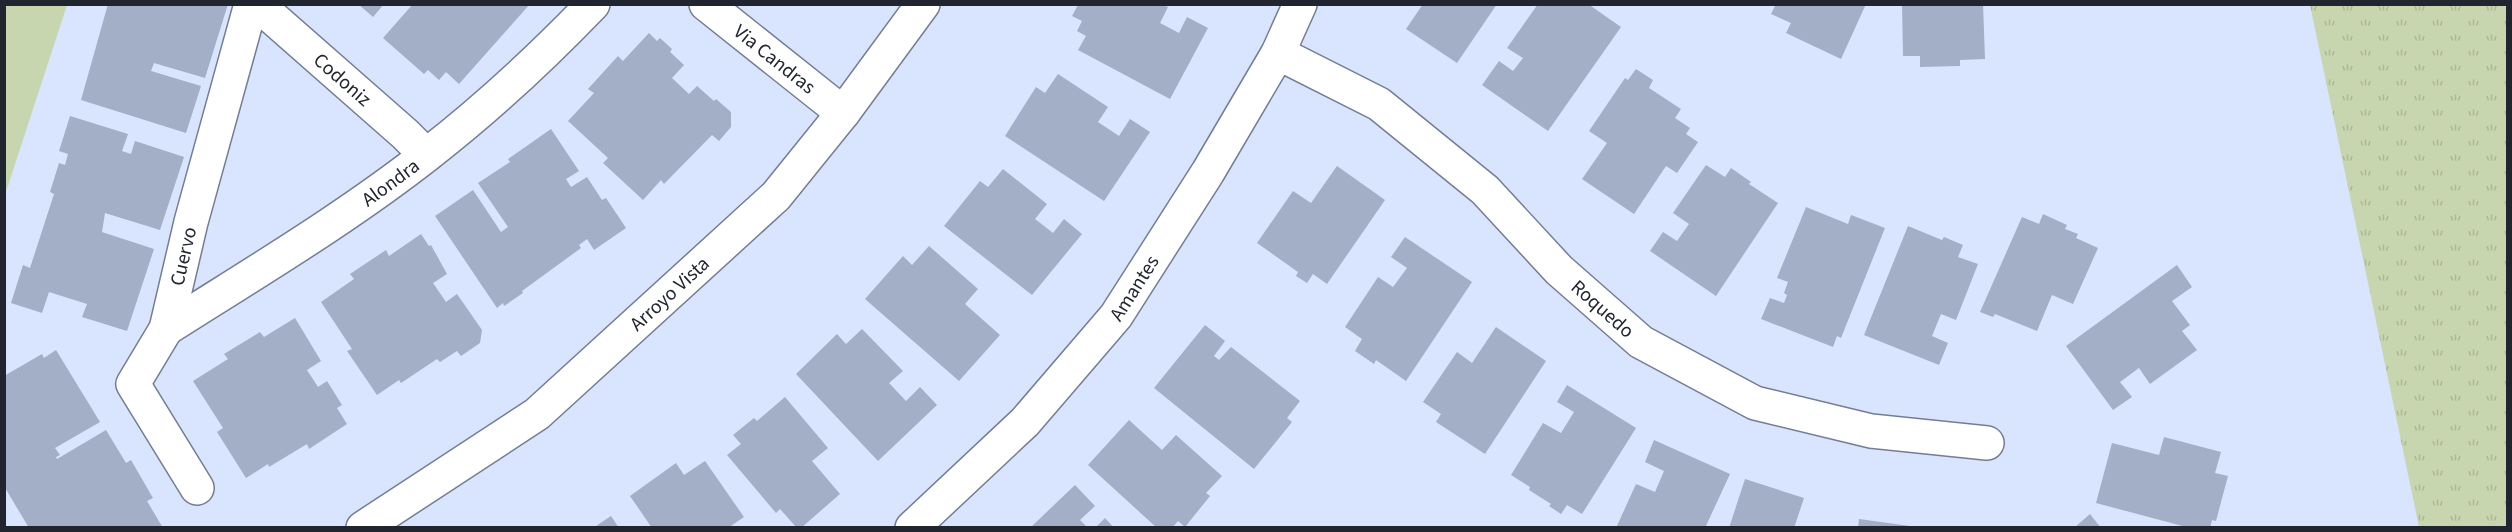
<svg xmlns="http://www.w3.org/2000/svg" width="2512" height="532" font-family="'Source Sans 3',sans-serif">
	<style>
		.green { fill: #c8d6af }
		.park { fill: url(#park-tufts) }
		.building { fill: #a3aec7 }
		.lines { fill: none; stroke-linecap: round; stroke-linejoin: round }
		.minor-casing { stroke: #737d95; stroke-width: 36 }
		.tertiary-casing { stroke: #737d95; stroke-width: 36 }
		.minor { stroke: #fff; stroke-width: 33 }
		.tertiary { stroke: #fff; stroke-width: 33 }
		.labels { text-anchor: middle; stroke-width: 4.5; stroke-linejoin: round; paint-order: stroke }
		.street-label { font-size: 20px; fill: #21252f; stroke: #d9e4ff }
	</style>
	<defs>
		<pattern id="park-tufts" width="24" height="20" patternUnits="userSpaceOnUse" patternTransform="scale(1.5)"><rect width="24" height="20" fill="#c8d6af"/><path d="M3 7l-1-3M5 7V3M7 7l1-3M15 17l-1-3M17 17v-4M19 17l1-3" fill="none" stroke="#acb897"/></pattern>
	</defs>
	<rect width="100%" height="100%" fill="#d9e4ff"/>
	<polygon class="green" points="5,4 67,5 5,195 4,5"/>
	<polygon class="park" points="2310,5 2507,5 2507,527 2419,527"/>
	<g class="building">
		<polygon points="108,4 228,4 205,78 154,63 151,71 201,86 186,133 81,100"/>
		<polygon points="358,4 384,4 373,17"/>
		<polygon points="413,4 530,4 459,84 446,72 439,80 428,70 424,74 383,38"/>
		<polygon points="1423,4 1497,4 1457,63 1406,29"/>
		<polygon points="1538,4 1588,4 1621,27 1548,131 1482,85 1499,61 1513,71 1523,58 1507,48"/>
		<polygon points="1776,4 1866,4 1841,59 1786,33 1791,23 1771,14"/>
		<polygon points="1902,4 1983,4 1985,59 1960,60 1960,66 1920,67 1920,56 1903,56"/>
		<polygon points="1078,5 1163,5 1168,7 1160,23 1179,33 1187,17 1208,28 1170,99 1078,50 1086,36 1077,31 1082,21 1072,16"/>
		<polygon points="649,33 657,41 660,38 672,49 670,52 684,65 672,78 689,94 697,86 714,101 716,99 731,112 731,127 719,141 712,135 664,184 661,180 643,200 603,163 608,158 568,121 594,93 588,89 618,56 623,61"/>
		<polygon points="1636,69 1653,80 1649,88 1681,109 1675,118 1690,128 1686,134 1698,142 1677,173 1666,166 1634,214 1582,179 1607,143 1589,131 1625,78 1628,80"/>
		<polygon points="1058,74 1108,107 1098,122 1119,136 1130,119 1150,132 1104,201 1005,136 1036,87 1045,93"/>
		<polygon points="70,116 128,134 122,151 131,154 135,141 184,157 160,230 105,213 102,232 154,249 127,331 82,317 87,304 49,292 42,313 11,303 23,265 30,268 54,194 50,192 59,163 65,165 68,154 59,151"/>
		<polygon points="551,129 579,171 566,179 571,187 587,177 602,200 606,198 626,228 594,250 587,239 579,245 581,248 522,291 523,293 504,306 503,303 497,308 435,216 473,190 501,232 508,227 478,183 510,162 508,159"/>
		<polygon points="1706,165 1725,177 1731,168 1751,182 1749,184 1778,203 1716,296 1650,251 1663,232 1677,241 1689,224 1673,213"/>
		<polygon points="1337,166 1385,200 1327,284 1313,274 1307,283 1296,276 1298,272 1257,243 1293,191 1311,203"/>
		<polygon points="1003,169 1047,204 1035,219 1053,233 1064,219 1082,234 1032,295 944,226 980,181 988,187"/>
		<polygon points="1806,207 1848,224 1851,215 1885,228 1841,338 1837,336 1833,347 1761,319 1770,298 1784,303 1787,295 1784,293 1788,282 1777,278"/>
		<polygon points="2043,214 2067,225 2065,229 2078,234 2076,238 2098,248 2073,304 2052,295 2037,331 1995,314 1993,317 1980,312 2022,217 2039,224"/>
		<polygon points="1908,226 1942,240 1944,237 1963,245 1958,257 1978,264 1956,320 1941,314 1932,336 1948,343 1939,365 1864,335"/>
		<polygon points="421,234 429,246 431,245 447,274 433,283 446,302 457,294 482,330 480,343 461,356 457,351 440,362 437,359 401,383 399,380 377,395 347,351 352,349 321,302 354,279 350,274 386,250 389,256"/>
		<polygon points="1405,237 1472,282 1406,381 1376,360 1374,364 1355,351 1362,339 1345,327 1378,277 1393,287 1407,268 1391,257"/>
		<polygon points="929,246 978,289 965,304 1000,335 959,381 865,299 903,256 912,265"/>
		<polygon points="2177,265 2192,287 2172,301 2190,325 2182,331 2197,350 2150,384 2139,368 2120,382 2132,397 2113,410 2066,346"/>
		<polygon points="295,318 321,361 307,370 318,387 327,381 342,405 337,408 347,424 309,449 307,444 269,467 268,464 246,478 217,432 223,428 193,381 228,359 224,354 260,332 264,337"/>
		<polygon points="1205,325 1225,341 1214,356 1219,360 1231,347 1300,401 1287,418 1292,422 1254,469 1154,388"/>
		<polygon points="1496,327 1546,361 1485,454 1436,422 1441,414 1423,402 1457,352 1472,363"/>
		<polygon points="862,329 903,371 889,383 906,401 920,387 937,405 878,461 796,374 837,334 846,344"/>
		<polygon points="56,350 100,422 55,448 60,455 56,457 57,459 106,430 126,463 131,460 153,498 147,501 163,528 29,528 4,486 4,376 42,354 44,358"/>
		<polygon points="1567,385 1636,428 1582,514 1567,505 1561,514 1549,506 1551,504 1529,490 1530,487 1511,475 1543,423 1561,433 1574,412 1557,402"/>
		<polygon points="785,397 828,448 812,461 840,494 801,528 797,528 780,509 776,513 727,455 741,444 733,435 754,418 757,421"/>
		<polygon points="1129,420 1162,450 1176,435 1222,476 1206,493 1210,496 1185,527 1178,521 1172,528 1157,528 1088,465"/>
		<polygon points="2164,437 2221,452 2215,473 2228,476 2216,521 2212,520 2210,528 2190,528 2096,503 2112,443 2159,455"/>
		<polygon points="1654,440 1730,474 1705,528 1616,528 1636,484 1655,492 1664,471 1645,462"/>
		<polygon points="705,461 744,517 728,528 652,528 630,496 676,463 684,475"/>
		<polygon points="1745,479 1804,498 1794,528 1729,528"/>
		<polygon points="1075,485 1095,506 1080,520 1088,528 1030,528"/>
		<polygon points="2090,514 2101,528 2074,528"/>
		<polygon points="611,516 619,528 593,528"/>
		<polygon points="1105,518 1114,528 1095,528"/>
		<polygon points="1859,519 1910,526 1910,528 1858,528"/>
	</g>
	<g class="lines">
		<defs>
			<g id="minor">
				<path id="s1" d="M257,4L405,134L426,155"/>
				<path id="s2" d="M706,4L843,113"/>
				<path id="s3" d="M1278,53L1379,104L1485,190L1559,270L1641,342L1755,403L1871,431L1987,443"/>
				<path id="s4" d="M166,329C254,273 345,219 428,154C486,109 541,58 593,4"/>
				<path id="s5" d="M197,488L133,384L166,329L191,222L251,4"/>
				<path id="s6" d="M912,528L1025,422L1116,316L1208,172L1278,53L1300,4"/>
			</g>
			<g id="tertiary">
				<path id="s7" d="M363,528L537,414L776,196L843,113L923,4"/>
			</g>
		</defs>
		<use href="#minor" class="minor-casing"/>
		<use href="#tertiary" class="tertiary-casing"/>
		<use href="#minor" class="minor"/>
		<use href="#tertiary" class="tertiary"/>
	</g>
	<g class="labels">
		<g class="street-label">
			<text dy="7" stroke="none"><textPath href="#s2" startOffset="88">Via Candras</textPath></text>
			<text dy="7" stroke="none"><textPath href="#s1" startOffset="114">Codoniz</textPath></text>
			<text dy="7" stroke="none"><textPath href="#s4" startOffset="268">Alondra</textPath></text>
			<text dy="7" stroke="none"><textPath href="#s5" startOffset="261">Cuervo</textPath></text>
			<text dy="7" stroke="none"><textPath href="#s6" startOffset="328">Amantes</textPath></text>
			<text dy="7" stroke="none"><textPath href="#s7" startOffset="387">Arroyo Vista</textPath></text>
			<text dy="7" stroke="none"><textPath href="#s3" startOffset="417">Roquedo</textPath></text>
		</g>
	</g>
	<rect width="2512" height="532" fill="none" stroke="#21252f" stroke-width="12"/>
</svg>
